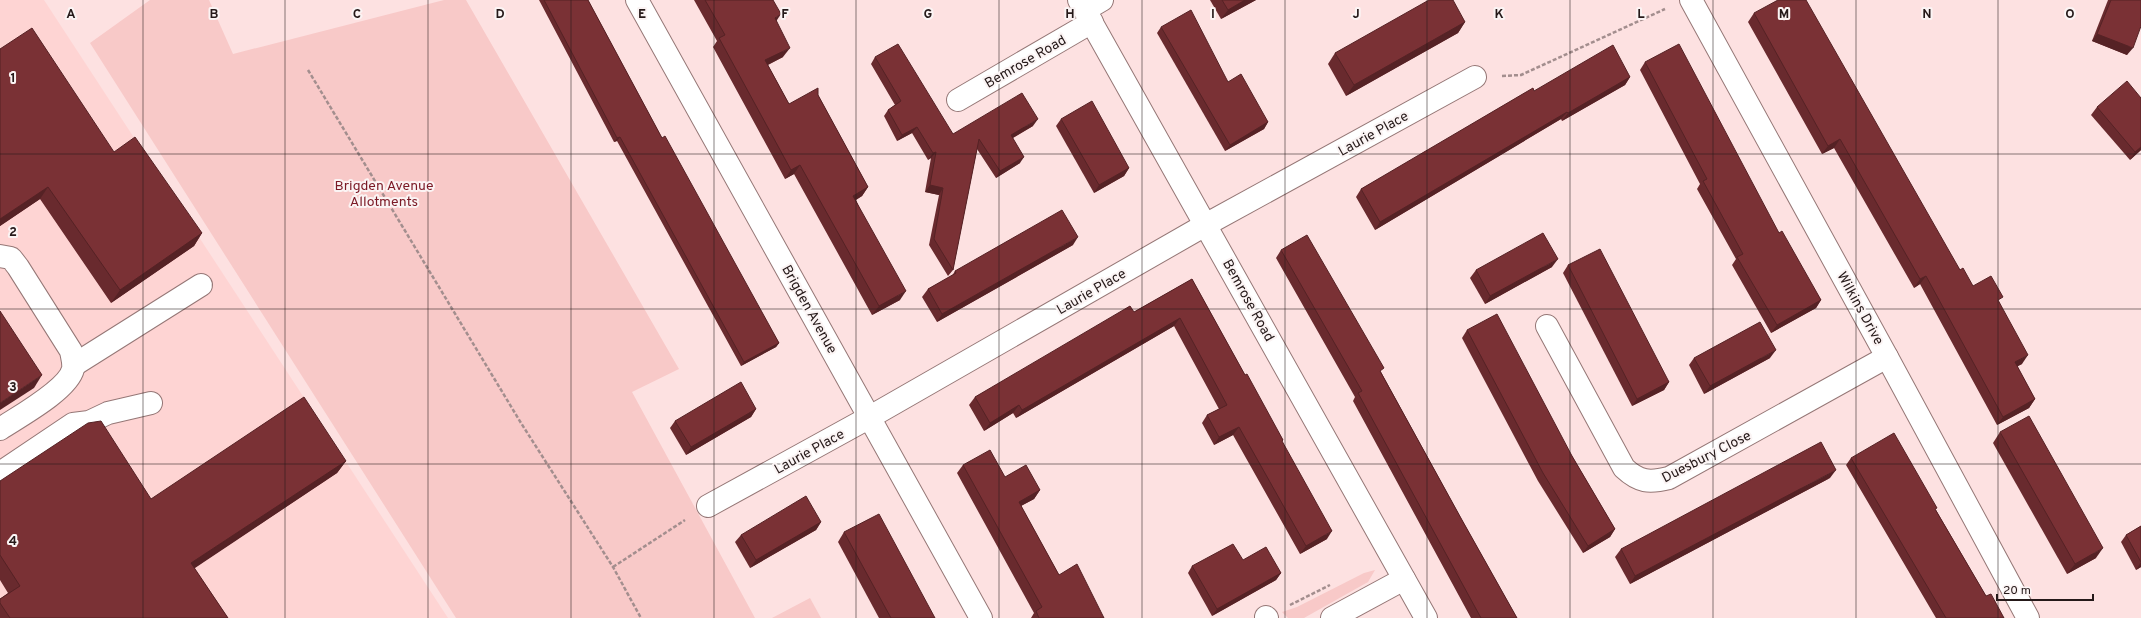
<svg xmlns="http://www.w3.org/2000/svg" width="2141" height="618" font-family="Overpass,sans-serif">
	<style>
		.built { fill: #fed4d3 }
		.green { fill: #f8c9c8 }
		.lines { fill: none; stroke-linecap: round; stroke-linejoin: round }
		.minor-casing { stroke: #957776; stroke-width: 24 }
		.path { stroke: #a38e8e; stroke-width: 2.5; stroke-dasharray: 4 2; stroke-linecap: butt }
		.minor { stroke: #fff; stroke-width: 22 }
		.wall { fill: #692a2e }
		.shaded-wall { fill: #552225 }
		.building { fill: #7a3135; stroke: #552225 }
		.grid { fill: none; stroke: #251919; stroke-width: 1; stroke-opacity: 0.55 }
		.labels { text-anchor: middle; stroke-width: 4; stroke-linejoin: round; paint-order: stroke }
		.street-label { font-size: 14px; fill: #251919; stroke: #fbf4f4 }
		.park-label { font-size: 14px; fill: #7b1925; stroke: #fbf4f4 }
		.grid-label { font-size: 13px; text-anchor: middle; font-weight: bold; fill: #251919; stroke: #fbf4f4; stroke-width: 4; stroke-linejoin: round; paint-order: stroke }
	</style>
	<rect width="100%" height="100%" fill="#fde1e1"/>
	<polygon class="built" points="0,0 44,0 448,618 0,618"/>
	<g class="green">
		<polygon points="150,0 209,0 233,54 444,0 466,0 679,369 632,392 755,618 456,618 90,43"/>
		<polygon points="1375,570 1368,582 1304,618 1288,618 1282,612 1297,607 1364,573"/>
		<polygon points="810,598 821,618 772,618"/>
	</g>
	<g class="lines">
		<defs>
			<g id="minor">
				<polyline points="637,0 981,618"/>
				<polyline points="1079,0 1426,618"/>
				<polyline points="1691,0 1887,357 2028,618"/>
				<polyline points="1085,10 1102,0"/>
				<polyline points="958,100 1092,22"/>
				<path d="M0,256L11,258L18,267L71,351C72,357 74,363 73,369C68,390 18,417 0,429"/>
				<path d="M1547,326L1624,468C1639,482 1649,483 1669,478L1887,357"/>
				<polyline points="74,365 201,285"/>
				<polyline points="0,473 73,424 89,422 108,413 151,403"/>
				<polyline points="708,506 870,417 1207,224 1475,77"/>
				<polyline points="1266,617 1267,618"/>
				<polyline points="1332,618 1404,579"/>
			</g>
		</defs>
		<use href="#minor" class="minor-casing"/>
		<g class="path">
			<polyline points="308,70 521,423 613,567 641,618"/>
			<polyline points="1502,76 1521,75 1665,9"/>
			<polyline points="613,567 685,520"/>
			<polyline points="1290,605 1330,585"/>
		</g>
		<use href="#minor" class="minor"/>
	</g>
	<g class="wall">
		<polygon points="539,0 588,0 662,138 779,343 776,347 741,366 617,141 614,142"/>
		<polygon points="694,0 773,0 783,57 768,65 789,104 818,95 868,187 862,196 856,200 900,300 872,315 794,174 785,179 713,47 717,41"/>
		<polygon points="1210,0 1256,0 1221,19"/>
		<polygon points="2108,0 2141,0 2127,55 2092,41"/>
		<polygon points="1754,13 1973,286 1999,302 2022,364 2017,366 2035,399 2029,408 1997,425 1920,284 1914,288 1834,148 1822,154 1748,22"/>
		<polygon points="1465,22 1458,33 1346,96 1328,64 1335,53"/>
		<polygon points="1161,27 1228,82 1268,122 1264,129 1225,151 1157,33"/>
		<polygon points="0,49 202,233 194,246 111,303 40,199 0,226"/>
		<polygon points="875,57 953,134 1033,126 1013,138 1020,163 996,178 977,149 953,270 948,276 929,245 939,195 925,192 931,158 928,160 912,133 897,141 884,116 888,110 895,105 871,64"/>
		<polygon points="1645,62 1779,233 1821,300 1816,308 1771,333 1732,265 1736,259 1697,189 1700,184 1640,70"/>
		<polygon points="1630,77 1625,85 1562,121 1561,119 1375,230 1356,197 1361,189 1534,91"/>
		<polygon points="2141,98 2141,150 2130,160 2091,115 2097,107"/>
		<polygon points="1061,119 1129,168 1124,176 1094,193 1056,126"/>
		<polygon points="1073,245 937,322 922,297 928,289 952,276 955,271"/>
		<polygon points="1281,250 1381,372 1462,520 1517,618 1471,618 1353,401 1355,397 1276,258"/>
		<polygon points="1568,265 1669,382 1664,390 1632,406 1563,273"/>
		<polygon points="1552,267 1485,304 1470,278 1476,270"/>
		<polygon points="1192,279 1245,375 1283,440 1282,442 1327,539 1300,554 1233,435 1214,445 1202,423 1207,415 1219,409 1174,326 1016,418 1013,413 984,431 969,405 975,397 1134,312"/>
		<polygon points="1467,330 1572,456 1615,529 1610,537 1583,553 1538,481 1462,338"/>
		<polygon points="1694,358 1770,358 1704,394 1689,365"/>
		<polygon points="756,409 751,417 686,455 670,428 675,421"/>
		<polygon points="2000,432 2096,558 2067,574 1993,443"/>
		<polygon points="1851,458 1936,510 1986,596 2004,618 1936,618 1846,465"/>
		<polygon points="346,461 337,473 194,568 228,618 0,618 0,599 8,593 0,580 0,481 151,499"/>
		<polygon points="963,465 1005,477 1040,490 1034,499 1021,506 1059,575 1104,618 1031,618 1034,613 957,473"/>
		<polygon points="1830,478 1630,584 1615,557 1621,549"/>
		<polygon points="821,522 816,530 750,568 735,542 741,535"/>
		<polygon points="2141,526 2141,567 2136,570 2121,542 2126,535"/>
		<polygon points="844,532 935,618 879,618 838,542"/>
		<polygon points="1243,560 1281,573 1276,580 1212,616 1188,573 1192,566"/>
	</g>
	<g class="shaded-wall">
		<polygon points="1245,0 1256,0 1221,19 1228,10"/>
		<polygon points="781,14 775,23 775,18"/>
		<polygon points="1465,22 1458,33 1346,96 1354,85"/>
		<polygon points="2097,34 2133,48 2127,55 2092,41"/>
		<polygon points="790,48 783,57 759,69 765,60"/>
		<polygon points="1630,77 1625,85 1562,121 1568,113"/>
		<polygon points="1567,112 1561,119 1375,230 1380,222"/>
		<polygon points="1038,119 1033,126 1007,141 1011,135"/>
		<polygon points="1268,122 1264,129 1225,151 1230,145"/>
		<polygon points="917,127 912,133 897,141 902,135"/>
		<polygon points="620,137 617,141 614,142 617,138"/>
		<polygon points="1840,139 1834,148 1822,154 1828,146"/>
		<polygon points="2141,147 2141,150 2130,160 2135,152"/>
		<polygon points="936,152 931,158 928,160 933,153"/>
		<polygon points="1024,157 1020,163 996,178 1000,171"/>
		<polygon points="800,165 794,174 785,179 791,170"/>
		<polygon points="1129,168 1124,176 1094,193 1099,185"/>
		<polygon points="930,185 943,188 939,195 925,192"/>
		<polygon points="48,187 40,199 0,226 0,219"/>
		<polygon points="868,187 862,196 847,205 853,196"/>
		<polygon points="202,233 194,246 111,303 120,290"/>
		<polygon points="1078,237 1073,245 937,322 942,314"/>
		<polygon points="1558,259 1552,267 1485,304 1490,296"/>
		<polygon points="1926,276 1920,284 1914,288 1920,279"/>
		<polygon points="906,291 900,300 872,315 879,306"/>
		<polygon points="1821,300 1816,308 1771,333 1777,325"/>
		<polygon points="1180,318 1174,326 1016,418 1022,410"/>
		<polygon points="779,343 776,347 741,366 744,362"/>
		<polygon points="1776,350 1770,358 1704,394 1710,386"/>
		<polygon points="2028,355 2022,364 2009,371 2015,362"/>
		<polygon points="42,375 34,388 0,410 0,403"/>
		<polygon points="1669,382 1664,390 1632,406 1637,399"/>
		<polygon points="2035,399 2029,408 1997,425 2003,417"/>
		<polygon points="1019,405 1013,413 984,431 990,423"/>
		<polygon points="756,409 751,417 686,455 691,447"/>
		<polygon points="1239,427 1233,435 1214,445 1219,437"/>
		<polygon points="346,461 337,473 183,576 191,563"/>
		<polygon points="1836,470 1830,478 1630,584 1635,576"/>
		<polygon points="1040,490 1034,499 1013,510 1019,502"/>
		<polygon points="821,522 816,530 750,568 756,560"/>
		<polygon points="1615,529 1610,537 1583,553 1588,546"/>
		<polygon points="1332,531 1327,539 1300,554 1306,546"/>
		<polygon points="2103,548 2096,558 2067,574 2075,564"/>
		<polygon points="2141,562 2141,567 2136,570"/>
		<polygon points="1281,573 1276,580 1212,616 1217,609"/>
	</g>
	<g class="building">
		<polygon points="544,0 588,0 662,138 665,136 779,343 744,362 620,137 617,138"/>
		<polygon points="705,0 773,0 781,14 775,18 790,48 765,60 789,104 818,88 818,95 868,187 853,196 906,291 879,306 800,165 791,170 719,38 725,35"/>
		<polygon points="1222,0 1245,0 1228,10"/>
		<polygon points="1429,0 1453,0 1465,22 1354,85 1335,53"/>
		<polygon points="1778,0 1806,0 1960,270 1963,268 1973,286 1991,276 2003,297 1998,300 2028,355 2015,362 2035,399 2003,417 1926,276 1920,279 1840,139 1828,146 1754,13"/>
		<polygon points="2111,0 2141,0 2141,26 2133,48 2097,34"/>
		<polygon points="1191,10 1228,82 1241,74 1268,122 1230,145 1161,27"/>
		<polygon points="32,28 114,152 135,137 202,233 120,290 48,187 0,219 0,49"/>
		<polygon points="898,44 953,134 1022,93 1038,119 1011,135 1024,157 1000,171 979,139 953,270 934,239 943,188 930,185 936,152 933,153 917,127 902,135 888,110 901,101 875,57"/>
		<polygon points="1679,44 1779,233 1782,231 1821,300 1777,325 1737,257 1743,254 1703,181 1707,179 1645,62"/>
		<polygon points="1613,45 1630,77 1568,113 1567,112 1380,222 1361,189 1533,88 1534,91"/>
		<polygon points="2127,81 2141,98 2141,147 2135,152 2097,107"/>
		<polygon points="1092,101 1129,168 1099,185 1061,119"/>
		<polygon points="1062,210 1078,237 942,314 928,289 956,273 955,271"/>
		<polygon points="1543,233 1558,259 1490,296 1476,270"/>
		<polygon points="1307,235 1384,368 1380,371 1462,520 1517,618 1481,618 1358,393 1362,391 1281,250"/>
		<polygon points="1600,249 1669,382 1637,399 1568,265"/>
		<polygon points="1192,279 1245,375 1247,374 1283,440 1282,441 1332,531 1306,546 1239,427 1219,437 1207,415 1227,405 1180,318 1022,410 1019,405 990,423 975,397 1130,306 1134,312"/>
		<polygon points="0,311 42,375 0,403"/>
		<polygon points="1497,314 1572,456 1615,529 1588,546 1543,473 1467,330"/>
		<polygon points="1760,322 1776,350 1710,386 1694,358"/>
		<polygon points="741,382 756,409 691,447 675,421"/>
		<polygon points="304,397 346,461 191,563 228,618 10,618 0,603 0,599 20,586 0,555 0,481 88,423 101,421 151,499"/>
		<polygon points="2029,416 2103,548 2075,564 2000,432"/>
		<polygon points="1894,433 1937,508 1935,509 1986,596 1991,594 2004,618 1946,618 1851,458"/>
		<polygon points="1821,442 1836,470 1635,576 1621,549"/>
		<polygon points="990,450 1005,477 1026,465 1040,490 1019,502 1059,575 1077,564 1104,618 1039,618 1036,611 1042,607 963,465"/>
		<polygon points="806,496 821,522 756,560 741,535"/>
		<polygon points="879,514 935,618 891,618 844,532"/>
		<polygon points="2141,526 2141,562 2126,535"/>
		<polygon points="1233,544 1243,560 1266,547 1281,573 1217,609 1192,566"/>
	</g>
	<path class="grid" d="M143,0V618M285,0V618M428,0V618M571,0V618M714,0V618M856,0V618M999,0V618M1142,0V618M1285,0V618M1427,0V618M1570,0V618M1713,0V618M1856,0V618M1998,0V618M0,154H2141M0,309H2141M0,464H2141"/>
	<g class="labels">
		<g class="street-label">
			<text transform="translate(1025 61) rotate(-30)" y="5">Bemrose Road</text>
			<text transform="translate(1373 133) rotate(-29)" y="5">Laurie Place</text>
			<text transform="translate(1091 291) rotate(-30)" y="5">Laurie Place</text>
			<text transform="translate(1249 300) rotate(61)" y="5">Bemrose Road</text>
			<text transform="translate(1861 308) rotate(61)" y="5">Wilkins Drive</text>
			<text transform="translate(810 309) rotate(61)" y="5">Brigden Avenue</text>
			<text transform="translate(809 451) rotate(-29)" y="5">Laurie Place</text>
			<text transform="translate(1706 456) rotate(-27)" y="5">Duesbury Close</text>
		</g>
		<g class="park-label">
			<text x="384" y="190">Brigden Avenue<tspan x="384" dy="16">Allotments</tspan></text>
		</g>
	</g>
	<g class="grid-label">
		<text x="71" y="18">A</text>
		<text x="214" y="18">B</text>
		<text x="357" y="18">C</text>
		<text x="500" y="18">D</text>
		<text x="642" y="18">E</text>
		<text x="785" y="18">F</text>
		<text x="928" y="18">G</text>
		<text x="1070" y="18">H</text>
		<text x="1213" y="18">I</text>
		<text x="1356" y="18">J</text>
		<text x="1499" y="18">K</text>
		<text x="1641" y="18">L</text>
		<text x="1784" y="18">M</text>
		<text x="1927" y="18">N</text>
		<text x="2070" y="18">O</text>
		<text x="13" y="82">1</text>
		<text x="13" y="236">2</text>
		<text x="13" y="391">3</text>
		<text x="13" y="545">4</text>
	</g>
	<path d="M1997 594v6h96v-6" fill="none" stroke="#251919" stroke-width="2"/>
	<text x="2003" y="594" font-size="12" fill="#251919" stroke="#fbf4f4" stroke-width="3" paint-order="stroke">20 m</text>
</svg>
